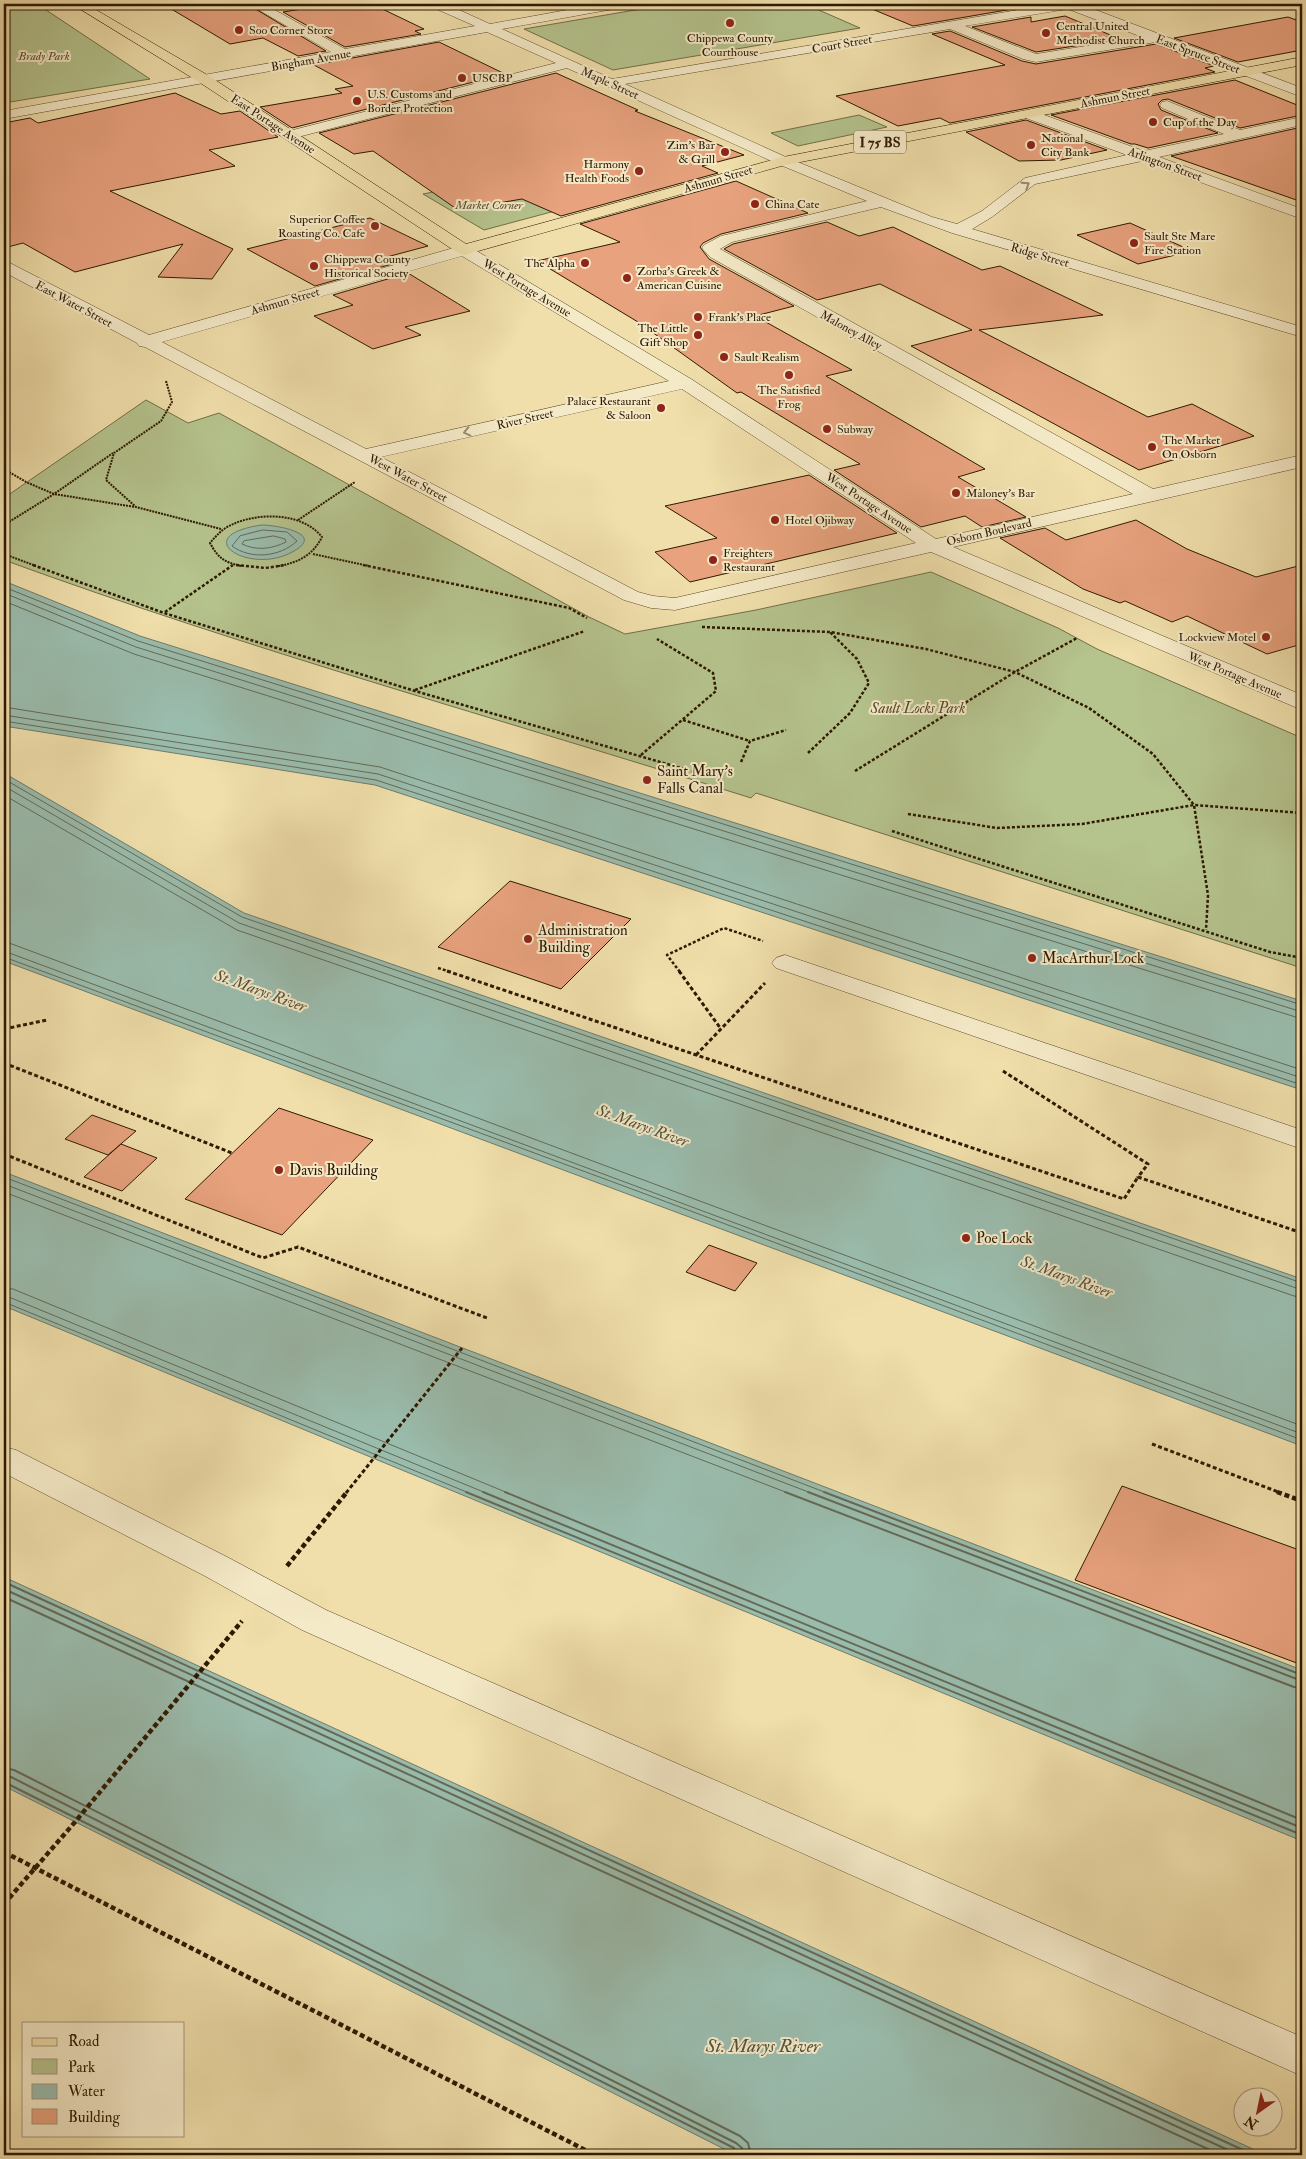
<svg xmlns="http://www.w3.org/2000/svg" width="1306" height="2159" font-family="'IM FELL Double Pica',serif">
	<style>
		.green { fill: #b5c38d; stroke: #726e46 }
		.water { fill: #9abcad; stroke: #6f7b68 }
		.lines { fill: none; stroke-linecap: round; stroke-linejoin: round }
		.shore-far1 { stroke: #646a56; stroke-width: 1 }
		.shore { stroke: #646a56; stroke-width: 2 }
		.building { fill: #e8a27e; stroke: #2e1900 }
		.minor-casing { stroke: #5e4a2b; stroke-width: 1 }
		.major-casing { stroke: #2e1900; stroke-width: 1 }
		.path-far3 { stroke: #2e1900; stroke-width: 2; stroke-dasharray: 2 1; stroke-linecap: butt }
		.path-far2 { stroke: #2e1900; stroke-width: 2.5; stroke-dasharray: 3 2; stroke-linecap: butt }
		.path-far1 { stroke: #2e1900; stroke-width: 3; stroke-dasharray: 4 2.5; stroke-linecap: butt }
		.path { stroke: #2e1900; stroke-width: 4.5; stroke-dasharray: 5 3; stroke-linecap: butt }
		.minor { fill: #f5eac8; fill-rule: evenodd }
		.major { fill: #f0dfab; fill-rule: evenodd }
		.oneway { stroke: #9b8c6e }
		.poi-dot { fill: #8f2418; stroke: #f5eac8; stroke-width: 2 }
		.labels { text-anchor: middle; stroke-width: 4; stroke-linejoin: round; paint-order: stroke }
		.far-poi-label { font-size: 12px; fill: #2e1900; stroke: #f5eac8; text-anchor: start }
		.far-street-label { font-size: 12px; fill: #2e1900; stroke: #f5eac8 }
		.far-park-label { font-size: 12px; font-style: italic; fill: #564c2a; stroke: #f5eac8 }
		.shield { fill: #f5eac8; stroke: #6a583c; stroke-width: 1 }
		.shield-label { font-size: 14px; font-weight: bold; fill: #2e1900 }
		.park-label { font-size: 15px; font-style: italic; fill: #564c2a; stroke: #f5eac8 }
		.poi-label { font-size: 15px; fill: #2e1900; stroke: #f5eac8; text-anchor: start }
		.water-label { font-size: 16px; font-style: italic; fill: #54523d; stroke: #f5eac8 }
		.near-water-label { font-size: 19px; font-style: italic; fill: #54523d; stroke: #f5eac8 }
	</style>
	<rect width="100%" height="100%" fill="#f0dfab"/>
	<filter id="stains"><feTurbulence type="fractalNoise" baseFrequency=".004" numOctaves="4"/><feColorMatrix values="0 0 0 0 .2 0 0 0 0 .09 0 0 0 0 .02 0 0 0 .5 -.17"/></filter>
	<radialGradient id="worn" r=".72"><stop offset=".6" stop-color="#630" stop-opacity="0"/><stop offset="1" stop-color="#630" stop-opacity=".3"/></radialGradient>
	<g class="green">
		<polygon points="4,4 37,4 150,79 4,103"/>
		<polygon points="670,4 805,4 860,28 613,70 524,29"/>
		<polygon points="859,115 887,127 798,146 771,133"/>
		<polygon points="526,173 581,204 484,230 423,194"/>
		<path d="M146,400L188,423L219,413L589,617L625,634L756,610L931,572L1058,628L1097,649L1302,738V968L756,793L751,798C501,719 250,650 4,560V498Z"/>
	</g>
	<g class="water">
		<path d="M262,525C275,525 326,533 294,551C251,577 185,536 262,525Z"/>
		<polygon points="4,581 140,636 1302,1001 1302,1090 375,785 4,726"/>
		<polygon points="4,773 244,913 1302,1279 1302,1446 4,961"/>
		<polygon points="4,1172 1302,1670 1302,1841 4,1306"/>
		<polygon points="4,1577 1266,2155 736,2155 4,1786"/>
	</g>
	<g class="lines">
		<g class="shore-far1">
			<path d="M263,530L287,532L297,541C280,557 251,560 232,546L240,536Z"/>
			<path d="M274,536L285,539L286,542C272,549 256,551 242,544L244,541Z"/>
			<polyline points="4,587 138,641 1302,1005"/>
			<polyline points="4,593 136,647 1302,1012"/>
			<polyline points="4,601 134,654 1302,1019"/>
			<polyline points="4,707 380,767 1302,1070"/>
			<polyline points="4,715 378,774 1302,1078"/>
			<polyline points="4,721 376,780 1302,1085"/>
			<polyline points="4,779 242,917 1302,1283"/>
			<polyline points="4,786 239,923 1302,1290"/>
			<polyline points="4,795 237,930 1294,1296 1302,1297"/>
			<polyline points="4,943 12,944 1302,1426"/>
			<polyline points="4,951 1302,1434"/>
			<polyline points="4,957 640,1192 1302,1440"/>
			<polyline points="4,1177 827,1493"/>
			<polyline points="4,1184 811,1493"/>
			<polyline points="4,1192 788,1493"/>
			<polyline points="4,1288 13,1289 508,1493"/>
			<polyline points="4,1295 486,1493"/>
			<polyline points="4,1302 469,1493"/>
		</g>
		<g class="shore">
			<polyline points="466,1492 1302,1835"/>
			<polyline points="483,1492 1302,1828"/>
			<polyline points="505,1492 1302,1820"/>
			<polyline points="785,1492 1294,1687 1302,1688"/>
			<polyline points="808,1492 1302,1681"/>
			<polyline points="824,1492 1302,1675"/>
			<polyline points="4,1582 1254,2155"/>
			<polyline points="4,1589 1239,2155"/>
			<polyline points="4,1597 1221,2155"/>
			<polyline points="4,1768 14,1770 740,2136 748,2143 751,2155"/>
			<polyline points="4,1776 11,1777 736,2143 742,2148 743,2155"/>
			<polyline points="4,1782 734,2148 737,2155"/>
		</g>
	</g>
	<g class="building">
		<polygon points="163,4 247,4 326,51 298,56 263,38 230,44"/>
		<polygon points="334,4 372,4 424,29 415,31 421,34 345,47 283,12"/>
		<polygon points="860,4 1029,4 1030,6 913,26"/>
		<polygon points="1065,16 1120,39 1036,52 972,27 1031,17 1031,22"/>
		<polygon points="1288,17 1302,22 1302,50 1238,62 1174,38"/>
		<polygon points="950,31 1022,61 1036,64 1156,44 1214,66 1205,68 1215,72 950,123 940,118 898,126 836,96 1005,65 932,34"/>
		<polygon points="439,42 505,74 292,128 260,107 342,93 335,89 353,86 314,65"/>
		<polygon points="556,73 638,110 635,111 744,155 702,166 718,173 561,216 522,199 458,210 373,151 354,154 319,133"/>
		<polygon points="1235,80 1302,107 1302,115 1240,128 1168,99 1162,100 1158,104 1161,110 1218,133 1148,148 1135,144 1131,144 1051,115"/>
		<polygon points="175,93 221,114 240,111 278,137 209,150 235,166 110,191 233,249 212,279 158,277 183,244 75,272 23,243 4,248 4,123 30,118 38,123"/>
		<polygon points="1026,120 1107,150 1061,160 1019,161 966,132"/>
		<polygon points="1302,127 1302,202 1171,156"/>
		<polygon points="736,181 808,213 721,234 703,243 700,247 709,259 794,306 755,316 852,370 826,376 985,469 958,477 1026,517 982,527 965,516 921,527 834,470 860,464 741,392 737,393 638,322 537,261 620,242 580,224"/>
		<polygon points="370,218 428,246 383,258 392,264 315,286 247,249"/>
		<polygon points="827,222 859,236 893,227 982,270 1000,266 1103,315 979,330 1148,417 1192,404 1254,436 1139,470 911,346 972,330 880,284 817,300 724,249 733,244"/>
		<polygon points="1130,223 1192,251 1138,264 1077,235"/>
		<polygon points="408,273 470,311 405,327 421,335 373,349 314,316 353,305 333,295"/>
		<polygon points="809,475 897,533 690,582 655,552 717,538 665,506"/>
		<polygon points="1136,520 1187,549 1256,577 1302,565 1302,644 1267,654 1187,616 1172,622 1125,601 1120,603 1083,589 1000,538 1045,528 1066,540"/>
		<polygon points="510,881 631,919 561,989 438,947"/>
		<polygon points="279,1108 373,1140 282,1235 185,1199"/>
		<polygon points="92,1115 136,1131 108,1155 65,1139"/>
		<polygon points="121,1144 157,1158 122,1191 84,1177"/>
		<polygon points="709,1245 757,1263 735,1291 686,1272"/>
		<polygon points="1122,1486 1302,1551 1302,1665 1075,1580"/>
	</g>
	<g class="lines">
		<defs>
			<g id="minor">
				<path d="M249,4H264L345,49L475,26L432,7L430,4H446L490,24L600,4H625L619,8L502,29L612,79L1053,4H1080L1302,88V97L1156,42L1036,62L1023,59L950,29L625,84L788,158L932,217L957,224L982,211L1025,178L1127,155L1023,117L1021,114L1023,111H1033L1144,151L1224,134L1162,108L1160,105L1162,102L1167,101L1240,130L1302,117V125L1159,157L1302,209V219L1142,161L1035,184L992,217L972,229L1302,327V337L952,233L881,207L732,242L720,249L1153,489L1302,455V467L953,547L1302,695V710L931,552L675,610L651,608L624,600L145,347L139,346L137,343L4,272V261L10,263L149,335L464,245L470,247L691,379L936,539L1133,494L710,257L702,248L704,245L721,236L867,201L778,164L567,68L290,139L285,138L283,135L285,132L556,63L487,32L4,119V111L331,52ZM1068,9L1142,37L1036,54L965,26ZM462,256L669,381L366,449L162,342ZM682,389L916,543L675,598L653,596L638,592L381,457Z"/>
				<polygon points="785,955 1302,1130 1302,1149 776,968 772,963 776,958"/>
				<polygon points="4,1447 16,1450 229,1558 326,1610 1302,2037 1302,2076 302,1630 205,1576 4,1473"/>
			</g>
			<polygon id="major" points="72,4 86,4 209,76 466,244 783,157 1302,57 1302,65 785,165 464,255 458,253 199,82"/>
		</defs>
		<use href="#minor" class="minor-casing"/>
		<use href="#major" class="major-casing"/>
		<g class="path-far3">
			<polyline points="166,381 172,402 161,421 114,453 106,480 136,507 221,529"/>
			<polyline points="4,469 26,482 54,494 135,507"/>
			<polyline points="298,520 355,482"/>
			<polyline points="4,525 54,494 113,453"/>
			<polyline points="4,554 36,566"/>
			<polyline points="313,554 369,566"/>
			<path d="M241,566C224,562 218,558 210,543C216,536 222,529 231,525C258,512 302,512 322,537C313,555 298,563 278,566"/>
		</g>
		<g class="path-far2">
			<polyline points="33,565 164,613 415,691 705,775"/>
			<polyline points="236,565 265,568 286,565"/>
			<polyline points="363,565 569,608 587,618"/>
			<polyline points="165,612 233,565"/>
			<polyline points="702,627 830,632 926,649 1015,672 1089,708 1153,754 1194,805 1208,895 1206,930"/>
			<polyline points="415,690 585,631"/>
			<polyline points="683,720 750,741"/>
			<polyline points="808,753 850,713 869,683 857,659 830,632"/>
			<polyline points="641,755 716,691 713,673 657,639"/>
			<polyline points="741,762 750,741 786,730"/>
			<polyline points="855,771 1015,672 1077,638"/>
			<polyline points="908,814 997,828 1082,824 1194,805 1302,813"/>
			<polyline points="892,831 1270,952 1302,958"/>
			<polyline points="438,968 451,972"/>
			<polyline points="680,972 667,955 724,928 763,941"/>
		</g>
		<g class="path-far1">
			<polyline points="447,971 1124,1199 1138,1177"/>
			<polyline points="679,971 721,1029"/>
			<polyline points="4,1029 47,1020"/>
			<polyline points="696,1055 765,983"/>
			<polyline points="4,1063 232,1153"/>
			<polyline points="1003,1071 1148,1164 1138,1177 1302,1233"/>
			<polyline points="4,1154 263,1258 298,1247 487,1318"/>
			<polyline points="1152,1444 1281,1493"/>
			<polyline points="346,1493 462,1348"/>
		</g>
		<g class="path">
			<polyline points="1277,1492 1302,1501"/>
			<polyline points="287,1566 347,1492"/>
			<polyline points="4,1852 595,2155"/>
			<polyline points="4,1904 75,1822 242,1621"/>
		</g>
		<use href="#minor" class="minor"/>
		<use href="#major" class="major"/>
	</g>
	<defs><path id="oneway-chevron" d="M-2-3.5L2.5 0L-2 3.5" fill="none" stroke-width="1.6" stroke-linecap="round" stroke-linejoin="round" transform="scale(1.25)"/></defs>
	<g class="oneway">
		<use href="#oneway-chevron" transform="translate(1026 185) rotate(-33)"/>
		<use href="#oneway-chevron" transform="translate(467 432) rotate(167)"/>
	</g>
	<g class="poi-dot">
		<circle cx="730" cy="23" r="5"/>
		<circle cx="239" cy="30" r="5"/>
		<circle cx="1046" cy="33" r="5"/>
		<circle cx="462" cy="78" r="5"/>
		<circle cx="357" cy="101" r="5"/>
		<circle cx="1153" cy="122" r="5"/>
		<circle cx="1031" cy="145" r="5"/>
		<circle cx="725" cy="152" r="5"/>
		<circle cx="639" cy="171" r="5"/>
		<circle cx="755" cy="204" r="5"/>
		<circle cx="375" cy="226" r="5"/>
		<circle cx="1134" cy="243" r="5"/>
		<circle cx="585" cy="263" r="5"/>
		<circle cx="314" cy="266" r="5"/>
		<circle cx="627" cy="278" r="5"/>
		<circle cx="698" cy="317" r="5"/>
		<circle cx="698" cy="335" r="5"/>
		<circle cx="724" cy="357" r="5"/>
		<circle cx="789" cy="375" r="5"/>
		<circle cx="661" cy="408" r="5"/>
		<circle cx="827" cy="429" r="5"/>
		<circle cx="1152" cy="447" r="5"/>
		<circle cx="956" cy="493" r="5"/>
		<circle cx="775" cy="520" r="5"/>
		<circle cx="713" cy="560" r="5"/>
		<circle cx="1266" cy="637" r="5"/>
		<circle cx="647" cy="780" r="5"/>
		<circle cx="528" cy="939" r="5"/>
		<circle cx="1032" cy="958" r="5"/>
		<circle cx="279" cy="1170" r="5"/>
		<circle cx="966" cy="1238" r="5"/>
	</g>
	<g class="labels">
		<g class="far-poi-label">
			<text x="1056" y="30">Central United<tspan x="1056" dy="14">Methodist Church</tspan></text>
			<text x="249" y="34">Soo Corner Store</text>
			<text x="730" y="42" text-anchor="middle">Chippewa County<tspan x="730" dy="14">Courthouse</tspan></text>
			<text x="472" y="82">USCBP</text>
			<text x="367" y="98">U.S. Customs and<tspan x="367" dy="14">Border Protection</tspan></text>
			<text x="1163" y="126">Cup of the Day</text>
			<text x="1041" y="142">National<tspan x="1041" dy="14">City Bank</tspan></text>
			<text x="715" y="149" text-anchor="end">Zim's Bar<tspan x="715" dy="14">&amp; Grill</tspan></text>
			<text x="629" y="168" text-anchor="end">Harmony<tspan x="629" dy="14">Health Foods</tspan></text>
			<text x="765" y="208">China Cate</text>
			<text x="365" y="223" text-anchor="end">Superior Coffee<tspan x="365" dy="14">Roasting Co. Cafe</tspan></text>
			<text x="1144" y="240">Sault Ste Mare<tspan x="1144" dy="14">Fire Station</tspan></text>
			<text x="324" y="263">Chippewa County<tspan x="324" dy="14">Historical Society</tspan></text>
			<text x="575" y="267" text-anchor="end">The Alpha</text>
			<text x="637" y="275">Zorba's Greek &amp;<tspan x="637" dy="14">American Cuisine</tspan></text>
			<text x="708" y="321">Frank's Place</text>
			<text x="688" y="332" text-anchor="end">The Little<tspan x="688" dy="14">Gift Shop</tspan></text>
			<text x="734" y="361">Sault Realism</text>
			<text x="789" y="394" text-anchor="middle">The Satisfied<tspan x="789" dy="14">Frog</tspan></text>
			<text x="651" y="405" text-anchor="end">Palace Restaurant<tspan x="651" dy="14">&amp; Saloon</tspan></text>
			<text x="837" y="433">Subway</text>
			<text x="1162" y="444">The Market<tspan x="1162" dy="14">On Osborn</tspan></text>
			<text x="966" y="497">Maloney's Bar</text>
			<text x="785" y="524">Hotel Ojibway</text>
			<text x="723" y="557">Freighters<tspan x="723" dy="14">Restaurant</tspan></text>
			<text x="1256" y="641" text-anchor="end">Lockview Motel</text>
		</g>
		<g class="far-street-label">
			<text transform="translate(842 44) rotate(-10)" y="4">Court Street</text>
			<text transform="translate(1198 54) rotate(21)" y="4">East Spruce Street</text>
			<text transform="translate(311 60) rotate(-10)" y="4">Bingham Avenue</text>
			<text transform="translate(610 83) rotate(24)" y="4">Maple Street</text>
			<text transform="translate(1115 97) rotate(-11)" y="4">Ashmun Street</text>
			<text transform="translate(273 124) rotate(33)" y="4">East Portage Avenue</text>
			<text transform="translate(1165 164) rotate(20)" y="4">Arlington Street</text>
			<text transform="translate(718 179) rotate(-16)" y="4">Ashmun Street</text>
			<text transform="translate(1040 255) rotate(16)" y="4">Ridge Street</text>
			<text transform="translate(527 288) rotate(31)" y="4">West Portage Avenue</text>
			<text transform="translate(285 301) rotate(-16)" y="4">Ashmun Street</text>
			<text transform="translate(74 304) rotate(28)" y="4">East Water Street</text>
			<text transform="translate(851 330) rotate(29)" y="4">Maloney Alley</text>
			<text transform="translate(525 419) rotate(-13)" y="4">River Street</text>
			<text transform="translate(408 478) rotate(28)" y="4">West Water Street</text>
			<text transform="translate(869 503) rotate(33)" y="4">West Portage Avenue</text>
			<text transform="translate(989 532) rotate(-13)" y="4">Osborn Boulevard</text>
			<text transform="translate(1235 675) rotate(23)" y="4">West Portage Avenue</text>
		</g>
		<g class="far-park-label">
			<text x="44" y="60">Brady Park</text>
			<text x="489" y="209">Market Corner</text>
		</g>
		<rect class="shield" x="854" y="130.5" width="52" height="23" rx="4"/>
		<g class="shield-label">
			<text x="880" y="147">I 75 BS</text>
		</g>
		<g class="park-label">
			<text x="918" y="713">Sault Locks Park</text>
		</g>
		<g class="poi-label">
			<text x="657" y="776">Saint Mary's<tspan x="657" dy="17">Falls Canal</tspan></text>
			<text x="538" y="935">Administration<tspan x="538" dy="17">Building</tspan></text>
			<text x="1042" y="963">MacArthur Lock</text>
			<text x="289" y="1175">Davis Building</text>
			<text x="976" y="1243">Poe Lock</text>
		</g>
		<g class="water-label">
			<text transform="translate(261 990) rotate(20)" y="6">St. Marys River</text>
			<text transform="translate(643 1125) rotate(20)" y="6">St. Marys River</text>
			<text transform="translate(1067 1276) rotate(20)" y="6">St. Marys River</text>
		</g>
		<g class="near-water-label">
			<text x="763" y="2052">St. Marys River</text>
		</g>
	</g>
	<rect width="1306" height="2159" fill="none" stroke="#f0dfab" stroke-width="20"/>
	<rect x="5" y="5" width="1296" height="2149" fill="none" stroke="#2e1900" stroke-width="2.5"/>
	<rect x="10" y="10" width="1286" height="2139" fill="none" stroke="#2e1900"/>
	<rect x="22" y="2022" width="162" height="115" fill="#f5eac8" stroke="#a59678"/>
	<rect x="32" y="2038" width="25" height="8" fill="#f0dfab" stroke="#a59678"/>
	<text x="68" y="2046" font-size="15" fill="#2e1900">Road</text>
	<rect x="32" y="2059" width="25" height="15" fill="#b5c38d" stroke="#a59678"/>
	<text x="68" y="2072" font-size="15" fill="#2e1900">Park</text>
	<rect x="32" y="2084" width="25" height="15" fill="#9abcad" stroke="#a59678"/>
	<text x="68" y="2096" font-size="15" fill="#2e1900">Water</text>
	<rect x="32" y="2109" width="25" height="15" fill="#e8a27e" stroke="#a59678"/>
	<text x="68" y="2122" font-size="15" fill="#2e1900">Building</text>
	<g transform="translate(1258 2112) rotate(213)"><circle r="24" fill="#f5eac8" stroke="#a59678"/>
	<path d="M0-4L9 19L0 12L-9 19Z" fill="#8f2418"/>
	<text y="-8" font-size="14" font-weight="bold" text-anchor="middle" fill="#2e1900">N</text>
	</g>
	<rect width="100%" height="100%" filter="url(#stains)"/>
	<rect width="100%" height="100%" fill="url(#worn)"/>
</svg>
